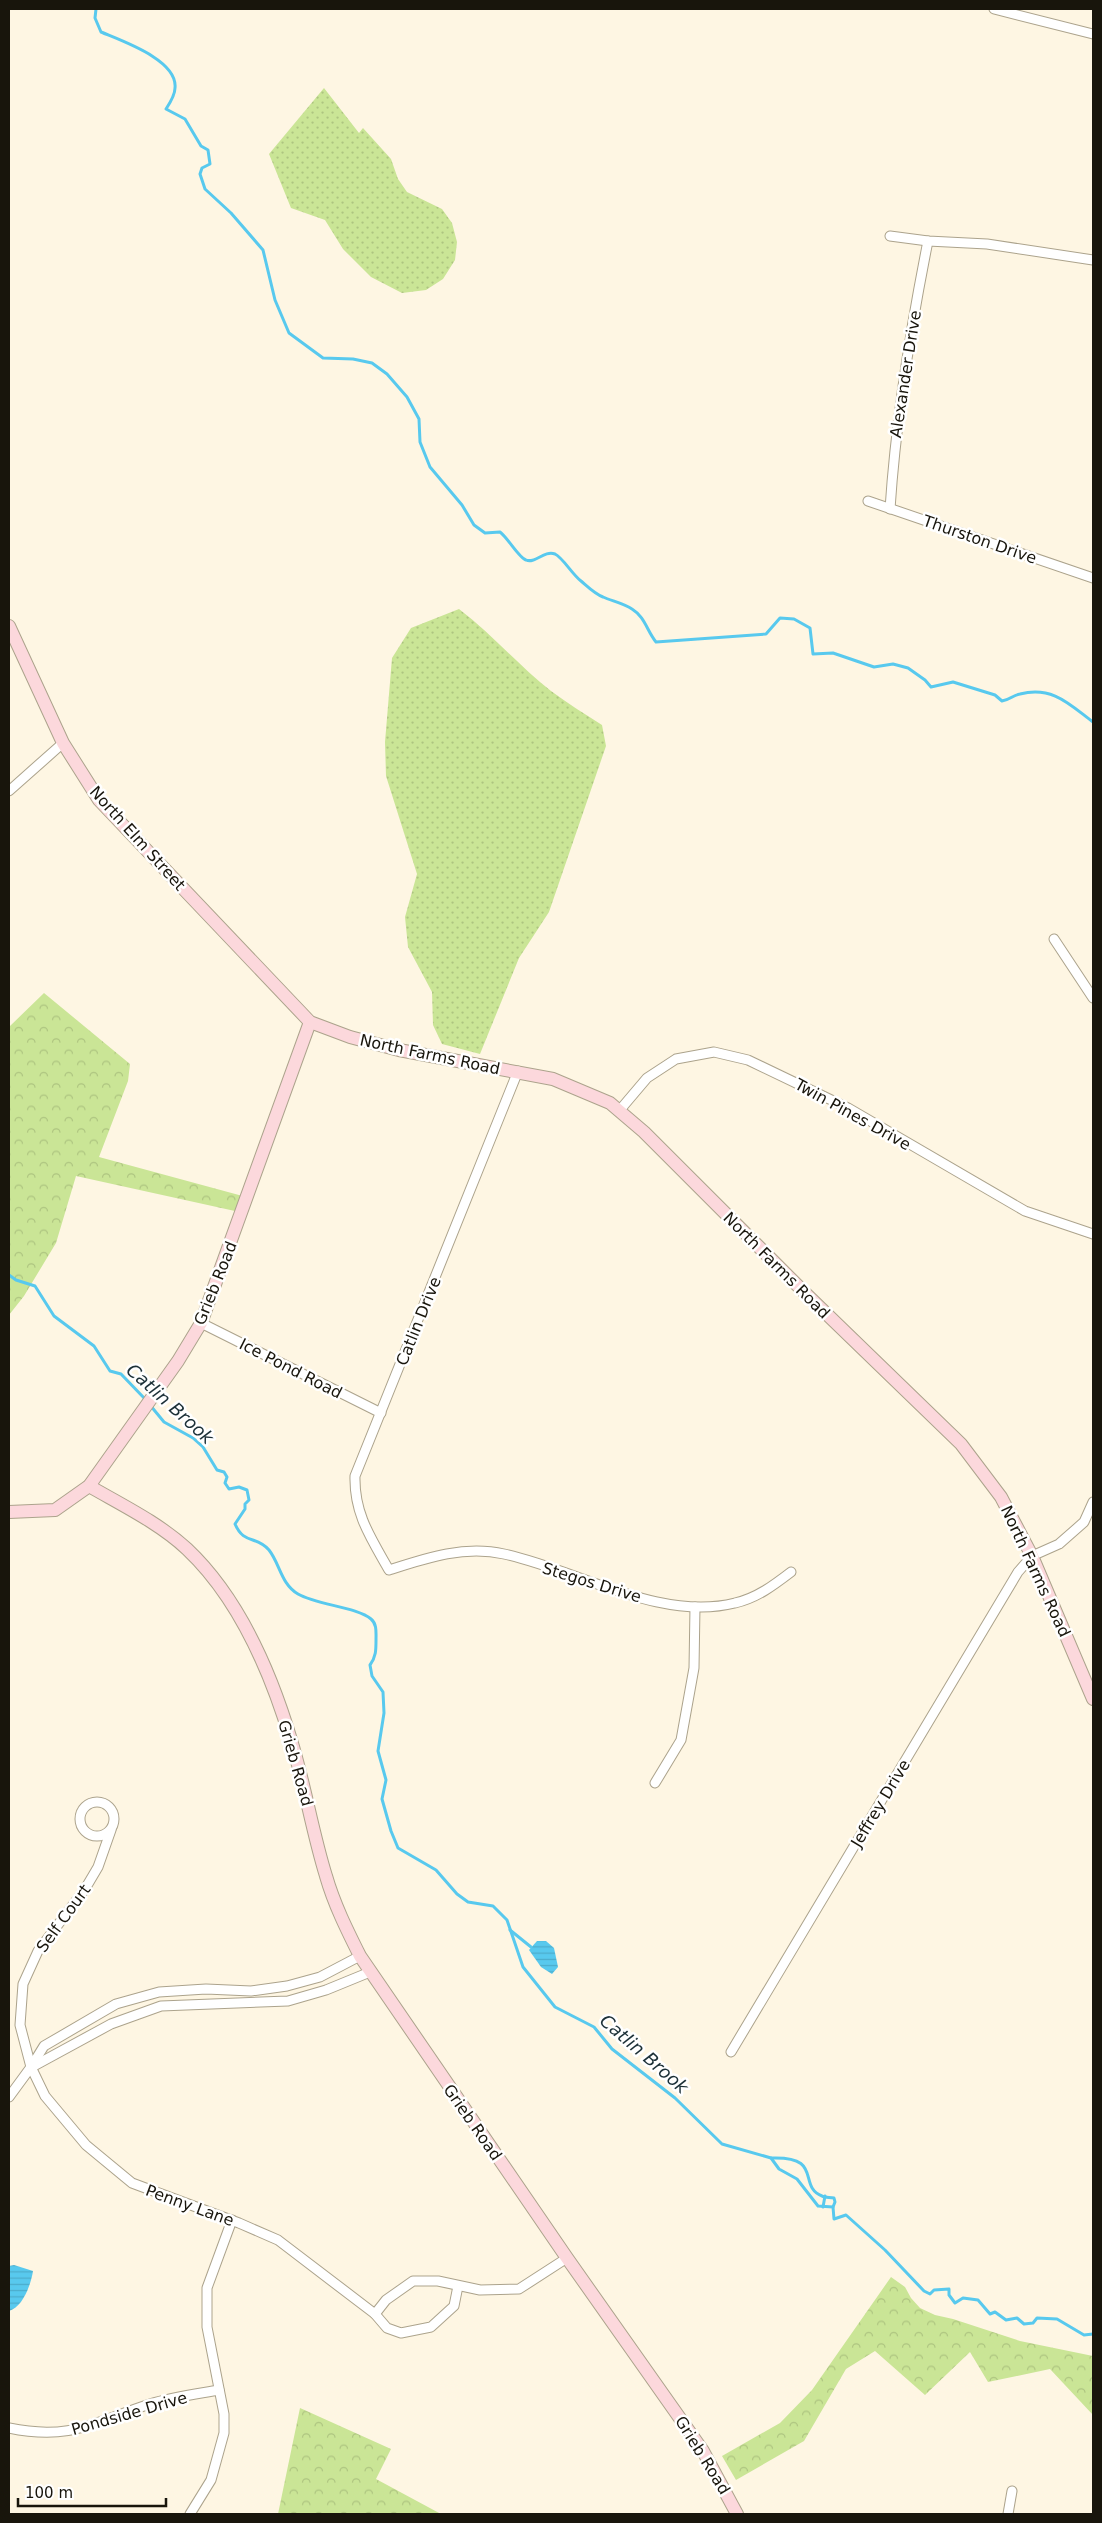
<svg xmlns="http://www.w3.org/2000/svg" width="1102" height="2523" font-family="'DejaVu Sans',sans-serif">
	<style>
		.grass { fill: url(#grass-dots) }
		.park { fill: url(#park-crowns) }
		.water { fill: url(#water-rules) }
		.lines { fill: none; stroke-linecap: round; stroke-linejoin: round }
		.stream { stroke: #58c9ee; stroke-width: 3 }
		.street-casing { stroke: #aca38c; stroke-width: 11 }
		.secondary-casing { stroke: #aca38c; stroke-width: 14 }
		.street { stroke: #fff; stroke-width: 9 }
		.secondary { stroke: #fcd8dc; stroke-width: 12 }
		.labels { text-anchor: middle; stroke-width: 5; stroke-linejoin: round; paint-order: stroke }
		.street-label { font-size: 16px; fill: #18150c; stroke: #fff }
		.water-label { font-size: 18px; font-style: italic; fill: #1c3037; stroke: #fff }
	</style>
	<defs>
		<pattern id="grass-dots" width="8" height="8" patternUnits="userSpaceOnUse" patternTransform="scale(1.25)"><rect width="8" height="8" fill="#cae596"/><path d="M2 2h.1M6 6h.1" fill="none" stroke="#adc480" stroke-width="1.8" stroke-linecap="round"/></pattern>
		<pattern id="park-crowns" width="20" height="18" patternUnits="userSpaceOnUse" patternTransform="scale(1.25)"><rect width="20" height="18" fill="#cae596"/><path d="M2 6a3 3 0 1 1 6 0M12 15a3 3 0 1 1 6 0" fill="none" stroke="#adc480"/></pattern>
		<pattern id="water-rules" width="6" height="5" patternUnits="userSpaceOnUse" patternTransform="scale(1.25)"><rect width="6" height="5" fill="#58c9ee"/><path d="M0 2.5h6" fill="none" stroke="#4caccb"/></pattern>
	</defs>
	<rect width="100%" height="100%" fill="#fef6e3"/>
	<g class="grass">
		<polygon points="324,88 359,133 363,128 391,159 398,179 407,192 442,209 452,223 457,242 455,260 443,279 426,290 402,293 371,277 343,249 325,220 291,208 269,154"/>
		<path d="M459,609C492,634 518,665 551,691C567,703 585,714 602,725L606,746L549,912L519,958L480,1054L442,1044L433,1025L432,992L408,947L405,917L417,874L386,776L385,742L392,658L411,628Z"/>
	</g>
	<g class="park">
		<polygon points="44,993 130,1064 128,1081 99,1157 250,1198 244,1213 76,1176 56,1243 24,1296 9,1315 9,1027"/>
		<polygon points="891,2277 905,2287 911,2298 920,2308 935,2315 953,2319 1020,2341 1093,2356 1093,2415 1050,2369 988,2382 970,2352 925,2395 875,2351 846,2369 804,2441 736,2480 722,2456 780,2423 812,2390"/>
		<polygon points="300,2408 391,2449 376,2479 441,2514 278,2514"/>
	</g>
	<g class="water">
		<polygon points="537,1941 546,1941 554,1948 558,1967 552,1974 541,1967 529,1950"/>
		<path d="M14,2265L33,2271C31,2284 23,2307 9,2311V2266Z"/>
	</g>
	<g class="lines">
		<g class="stream">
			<path d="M96,9L95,18L101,32C122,41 178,60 175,88C175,95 170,103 166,109L185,119L201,146L208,150L210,164L202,168L200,174L205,189L231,213L263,250L275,300L289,333L323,358L353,359L372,363L387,374L407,397L419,419L420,442L430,467L462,505L474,525L485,533L500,532C508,538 519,558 526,560C535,564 544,550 555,554C563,558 572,574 581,581C588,587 595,594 603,597C612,601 623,603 632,609C645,617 647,631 656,642L766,634L780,618L794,619L810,628L813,654L833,653L874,667L893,664L908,668L925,680L931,687L953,682L995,695L1002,701C1010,700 1013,695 1020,694C1053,686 1069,704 1093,722"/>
			<polyline points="9,1275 16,1280 35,1286 54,1316 94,1346 110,1371 121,1374 146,1400"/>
			<path d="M150,1405L164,1422L193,1438L203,1447L217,1470L224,1472L227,1477L225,1483L229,1489L239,1487L247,1490L249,1500L245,1504V1509L235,1524C244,1545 256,1535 269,1550C280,1564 281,1584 298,1594C317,1605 357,1607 371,1619C377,1624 376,1632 376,1640C376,1650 376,1657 370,1665L372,1676L383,1692L384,1713L378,1751L386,1780L382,1799L391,1831L398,1848L436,1870L457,1894L468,1902L493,1906L507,1920L523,1967L555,2007L594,2027L612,2049L675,2098L722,2144L771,2158L779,2169L797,2179L818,2206L833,2207L834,2219L846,2215L885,2250L924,2291L930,2294L934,2290L949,2289V2295L955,2303L963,2298L978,2300L990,2314L995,2312L1006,2320L1017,2318L1024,2324L1033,2323L1037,2318L1057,2319L1084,2335L1093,2334"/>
			<polyline points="510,1930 531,1947"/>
			<path d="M771,2158C824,2156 797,2186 822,2196C825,2198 830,2197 834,2198L835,2202L833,2207"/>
			<polyline points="823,2207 825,2196"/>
		</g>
		<defs>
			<g id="street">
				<polyline points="994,9 1093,34"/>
				<polyline points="890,236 928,241 987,244 1093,260"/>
				<polyline points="868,501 1093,578"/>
				<path d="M890,509C896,417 910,331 928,241"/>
				<polyline points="9,791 63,743"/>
				<polyline points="1054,939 1093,998"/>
				<path d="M518,1071L355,1476C354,1514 371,1538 389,1570C426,1558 464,1545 504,1554C575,1569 660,1622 735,1603C757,1598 774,1585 791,1572"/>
				<polyline points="619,1111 647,1078 676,1059 714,1052 748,1060 848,1108 1025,1211 1093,1234"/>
				<polyline points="201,1323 381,1413"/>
				<polyline points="655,1783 681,1740 694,1668 695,1607"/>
				<circle cx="97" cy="1819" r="17"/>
				<polyline points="111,1830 98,1867 85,1889 38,1951 23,1984 20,2025 31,2067 45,2096 86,2145 132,2183 239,2223 278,2240 375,2314 386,2300 413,2281 438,2281 480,2290 519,2289 567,2258"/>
				<polyline points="731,2052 1018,1572 1032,1556 1059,1544 1084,1522 1093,1502"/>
				<polyline points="32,2067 111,2024 161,2006 288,2001 326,1990 370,1972"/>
				<polyline points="9,2097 31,2067 44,2046 116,2004 159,1992 206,1989 251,1991 287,1986 320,1977 360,1956"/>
				<polyline points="375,2314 387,2328 401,2333 431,2327 454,2306 458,2286"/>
				<path d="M9,2428C71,2441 94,2422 150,2404C172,2397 196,2394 219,2390"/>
				<polyline points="190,2514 211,2480 224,2433 224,2414 207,2327 207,2288 232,2220"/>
				<polyline points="1008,2514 1012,2491"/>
			</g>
			<g id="secondary">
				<polyline points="9,626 63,743 99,800 310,1022 350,1037 399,1050 553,1079 610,1103 644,1132 805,1293 961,1444 1001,1497 1032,1556 1093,1699"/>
				<path d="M89,1486C122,1505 159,1523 187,1549C240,1599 271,1673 291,1740C305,1785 312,1831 326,1876C334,1904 347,1930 360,1956L567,2258L703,2451L737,2514"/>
				<polyline points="9,1512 55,1510 89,1486 178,1361 201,1323 310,1022"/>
			</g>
		</defs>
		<use href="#street" class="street-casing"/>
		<use href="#secondary" class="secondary-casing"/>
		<use href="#street" class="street"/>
		<use href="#secondary" class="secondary"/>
	</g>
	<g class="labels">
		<g class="street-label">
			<text transform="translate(905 374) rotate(-81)" y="6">Alexander Drive</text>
			<text transform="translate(980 539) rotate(19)" y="6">Thurston Drive</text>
			<text transform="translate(138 838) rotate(48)" y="6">North Elm Street</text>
			<text transform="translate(430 1054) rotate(12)" y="6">North Farms Road</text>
			<text transform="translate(853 1114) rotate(29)" y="6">Twin Pines Drive</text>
			<text transform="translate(777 1265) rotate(45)" y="6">North Farms Road</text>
			<text transform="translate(215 1283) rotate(-68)" y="6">Grieb Road</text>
			<text transform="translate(418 1321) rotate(-68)" y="6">Catlin Drive</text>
			<text transform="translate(291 1368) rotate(27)" y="6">Ice Pond Road</text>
			<text transform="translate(1036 1571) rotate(65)" y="6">North Farms Road</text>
			<text transform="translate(592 1582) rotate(17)" y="6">Stegos Drive</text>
			<text transform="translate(296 1763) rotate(74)" y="6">Grieb Road</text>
			<text transform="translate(880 1803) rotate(-59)" y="6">Jeffrey Drive</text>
			<text transform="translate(63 1918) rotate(-54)" y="6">Self Court</text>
			<text transform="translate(473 2122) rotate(55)" y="6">Grieb Road</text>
			<text transform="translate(190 2205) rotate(20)" y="6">Penny Lane</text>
			<text transform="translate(129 2413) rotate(-16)" y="6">Pondside Drive</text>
			<text transform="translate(703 2455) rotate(58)" y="6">Grieb Road</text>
		</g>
		<g class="water-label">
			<text transform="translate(170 1404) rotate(42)" y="6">Catlin Brook</text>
			<text transform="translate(644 2054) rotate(41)" y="6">Catlin Brook</text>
		</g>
	</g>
	<rect width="1102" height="2523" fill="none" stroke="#18150c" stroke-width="20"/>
	<path d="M18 2498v8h148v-8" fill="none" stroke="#18150c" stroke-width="2.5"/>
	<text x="25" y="2498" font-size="15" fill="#18150c" stroke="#ffffff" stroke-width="4" paint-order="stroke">100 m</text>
</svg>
